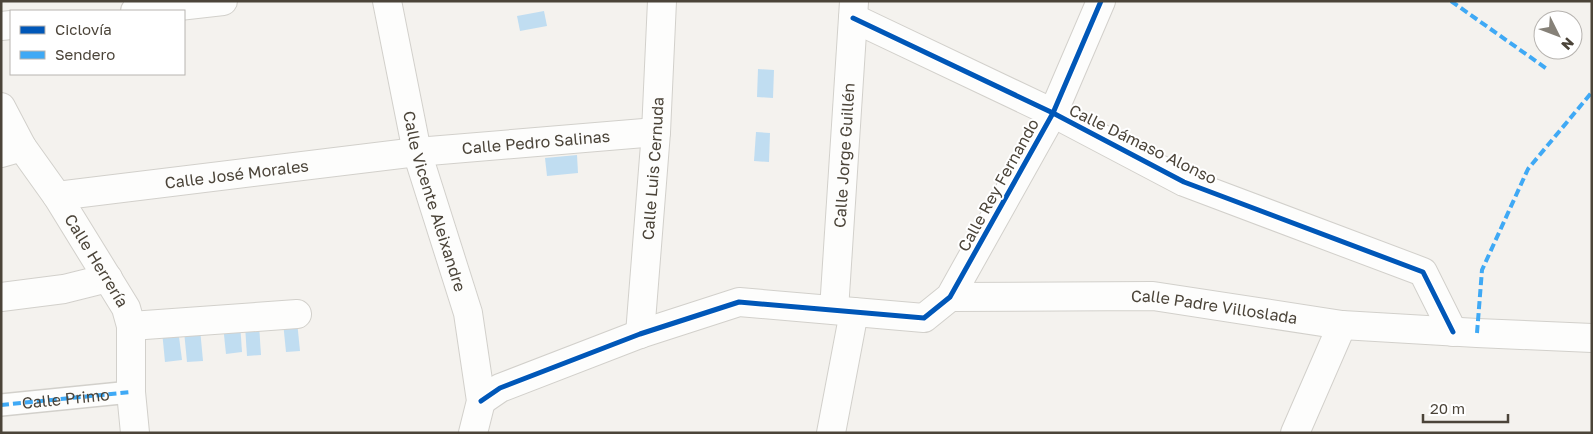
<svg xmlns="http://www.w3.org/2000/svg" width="1593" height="434" font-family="'Golos Text',sans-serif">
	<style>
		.water { fill: #c0ddf1 }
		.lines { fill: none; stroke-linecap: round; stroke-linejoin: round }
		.pedestrian-casing { stroke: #d2d0cb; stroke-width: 24 }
		.minor-casing { stroke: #d2d0cb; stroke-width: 30 }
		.tertiary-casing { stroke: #d2d0cb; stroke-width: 30 }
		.pedestrian { stroke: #fdfdfc; stroke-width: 21 }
		.minor { stroke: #fdfdfc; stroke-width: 28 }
		.tertiary { stroke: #fdfdfc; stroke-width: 28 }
		.quiet { stroke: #3fa9f5; stroke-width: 4; stroke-dasharray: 8 4; stroke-linecap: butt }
		.cycleway-casing { stroke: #fff; stroke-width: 8 }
		.cycleway { stroke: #0057b8; stroke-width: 5 }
		.labels { text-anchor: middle; stroke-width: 4; stroke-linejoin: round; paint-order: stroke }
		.street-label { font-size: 16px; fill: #4b4439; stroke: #fff }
	</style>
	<rect width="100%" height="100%" fill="#f4f2ee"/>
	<g class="water">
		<polygon points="544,11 547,26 520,31 517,16"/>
		<polygon points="758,69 774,70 773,98 757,97"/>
		<polygon points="756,132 770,133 769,162 754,161"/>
		<polygon points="577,155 578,173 547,176 545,158"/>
		<polygon points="297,321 300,351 286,352 283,322"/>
		<polygon points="240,323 242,352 226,354 223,325"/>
		<polygon points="259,325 261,355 247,356 245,326"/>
		<polygon points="178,329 182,360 165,362 162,331"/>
		<polygon points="200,329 203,361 187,362 184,331"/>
	</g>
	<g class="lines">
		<defs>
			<polyline id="pedestrian" points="1,405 131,392"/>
			<g id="minor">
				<polyline points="135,11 223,1"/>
				<polyline points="853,18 1053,113 1184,182 1423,272 1453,332"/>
				<polyline points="1,26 11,25"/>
				<polyline points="1,153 22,147"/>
				<path id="s1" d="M57,196L417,152L656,132"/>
				<polyline points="1,297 64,289 108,278"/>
				<path id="s2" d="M834,310L854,2"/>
				<polyline points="1342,325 1477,333 1592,338"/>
				<polyline points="131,326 297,314"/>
				<path id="s3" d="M640,334L656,132L662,1"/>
				<polyline points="831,433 854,312"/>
			</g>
			<g id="tertiary">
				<path id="s4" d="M387,1L417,152L468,313L481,401L473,433"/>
				<path id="s5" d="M1,107L22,147L57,196L126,308L131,326V392L135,433"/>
				<path id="s6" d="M950,297L1153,296L1342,325L1295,433"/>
				<polyline points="481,401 500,388 640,334 739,302 924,318 950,297 1053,113 1101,1"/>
			</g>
		</defs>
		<use href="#pedestrian" class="pedestrian-casing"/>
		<use href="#minor" class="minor-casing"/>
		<use href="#tertiary" class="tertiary-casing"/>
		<use href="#pedestrian" class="pedestrian"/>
		<use href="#minor" class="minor"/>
		<use href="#tertiary" class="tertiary"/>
		<g class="quiet">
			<polyline points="1451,1 1547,69"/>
			<polyline points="1477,333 1482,270 1528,169 1592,92"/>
			<path id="s7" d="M1,405L131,392"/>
		</g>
		<defs>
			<g id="cycleway">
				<polyline points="853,18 1053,113 1184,182 1423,272 1453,332"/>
				<polyline points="481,401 500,388 640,334 739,302 924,318 950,297 1053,113 1101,1"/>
			</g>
		</defs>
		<use href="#cycleway" class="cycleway-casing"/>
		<use href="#cycleway" class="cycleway"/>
	</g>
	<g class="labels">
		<g class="street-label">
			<text dy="6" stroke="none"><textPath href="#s1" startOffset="482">Calle Pedro Salinas</textPath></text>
			<text transform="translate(1143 144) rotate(26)" y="6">Calle Dámaso Alonso</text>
			<text dy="6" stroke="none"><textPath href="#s2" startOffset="155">Calle Jorge Guillén</textPath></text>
			<text dy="6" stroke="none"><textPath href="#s3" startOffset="166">Calle Luis Cernuda</textPath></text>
			<text dy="6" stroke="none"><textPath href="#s1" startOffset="181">Calle José Morales</textPath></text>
			<text transform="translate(998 185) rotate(-61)" y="6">Calle Rey Fernando</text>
			<text dy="6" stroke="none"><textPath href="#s4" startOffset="206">Calle Vicente Aleixandre</textPath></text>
			<text dy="6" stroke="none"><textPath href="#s5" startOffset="181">Calle Herrería</textPath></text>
			<text dy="6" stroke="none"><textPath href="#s6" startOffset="265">Calle Padre Villoslada</textPath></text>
			<text dy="6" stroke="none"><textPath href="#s7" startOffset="65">Calle Primo</textPath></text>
		</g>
	</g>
	<rect width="1593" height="434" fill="none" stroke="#4b4439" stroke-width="5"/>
	<rect x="10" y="10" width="175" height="65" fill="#ffffff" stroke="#b7b4b0"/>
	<rect x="20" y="26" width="25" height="8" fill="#0057b8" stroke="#b7b4b0"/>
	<text x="55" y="35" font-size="15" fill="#4b4439">Ciclovía</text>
	<rect x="20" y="51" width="25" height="8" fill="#3fa9f5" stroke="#b7b4b0"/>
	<text x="55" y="60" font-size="15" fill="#4b4439">Sendero</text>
	<g transform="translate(1558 35) rotate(132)"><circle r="24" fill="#ffffff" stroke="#b7b4b0"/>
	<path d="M0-4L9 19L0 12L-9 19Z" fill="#868178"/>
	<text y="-8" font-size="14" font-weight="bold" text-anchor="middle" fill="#4b4439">N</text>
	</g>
	<path d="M1423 414v8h85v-8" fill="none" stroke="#4b4439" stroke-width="2.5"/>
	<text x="1430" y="414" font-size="15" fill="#4b4439" stroke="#ffffff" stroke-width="4" paint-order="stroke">20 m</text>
</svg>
